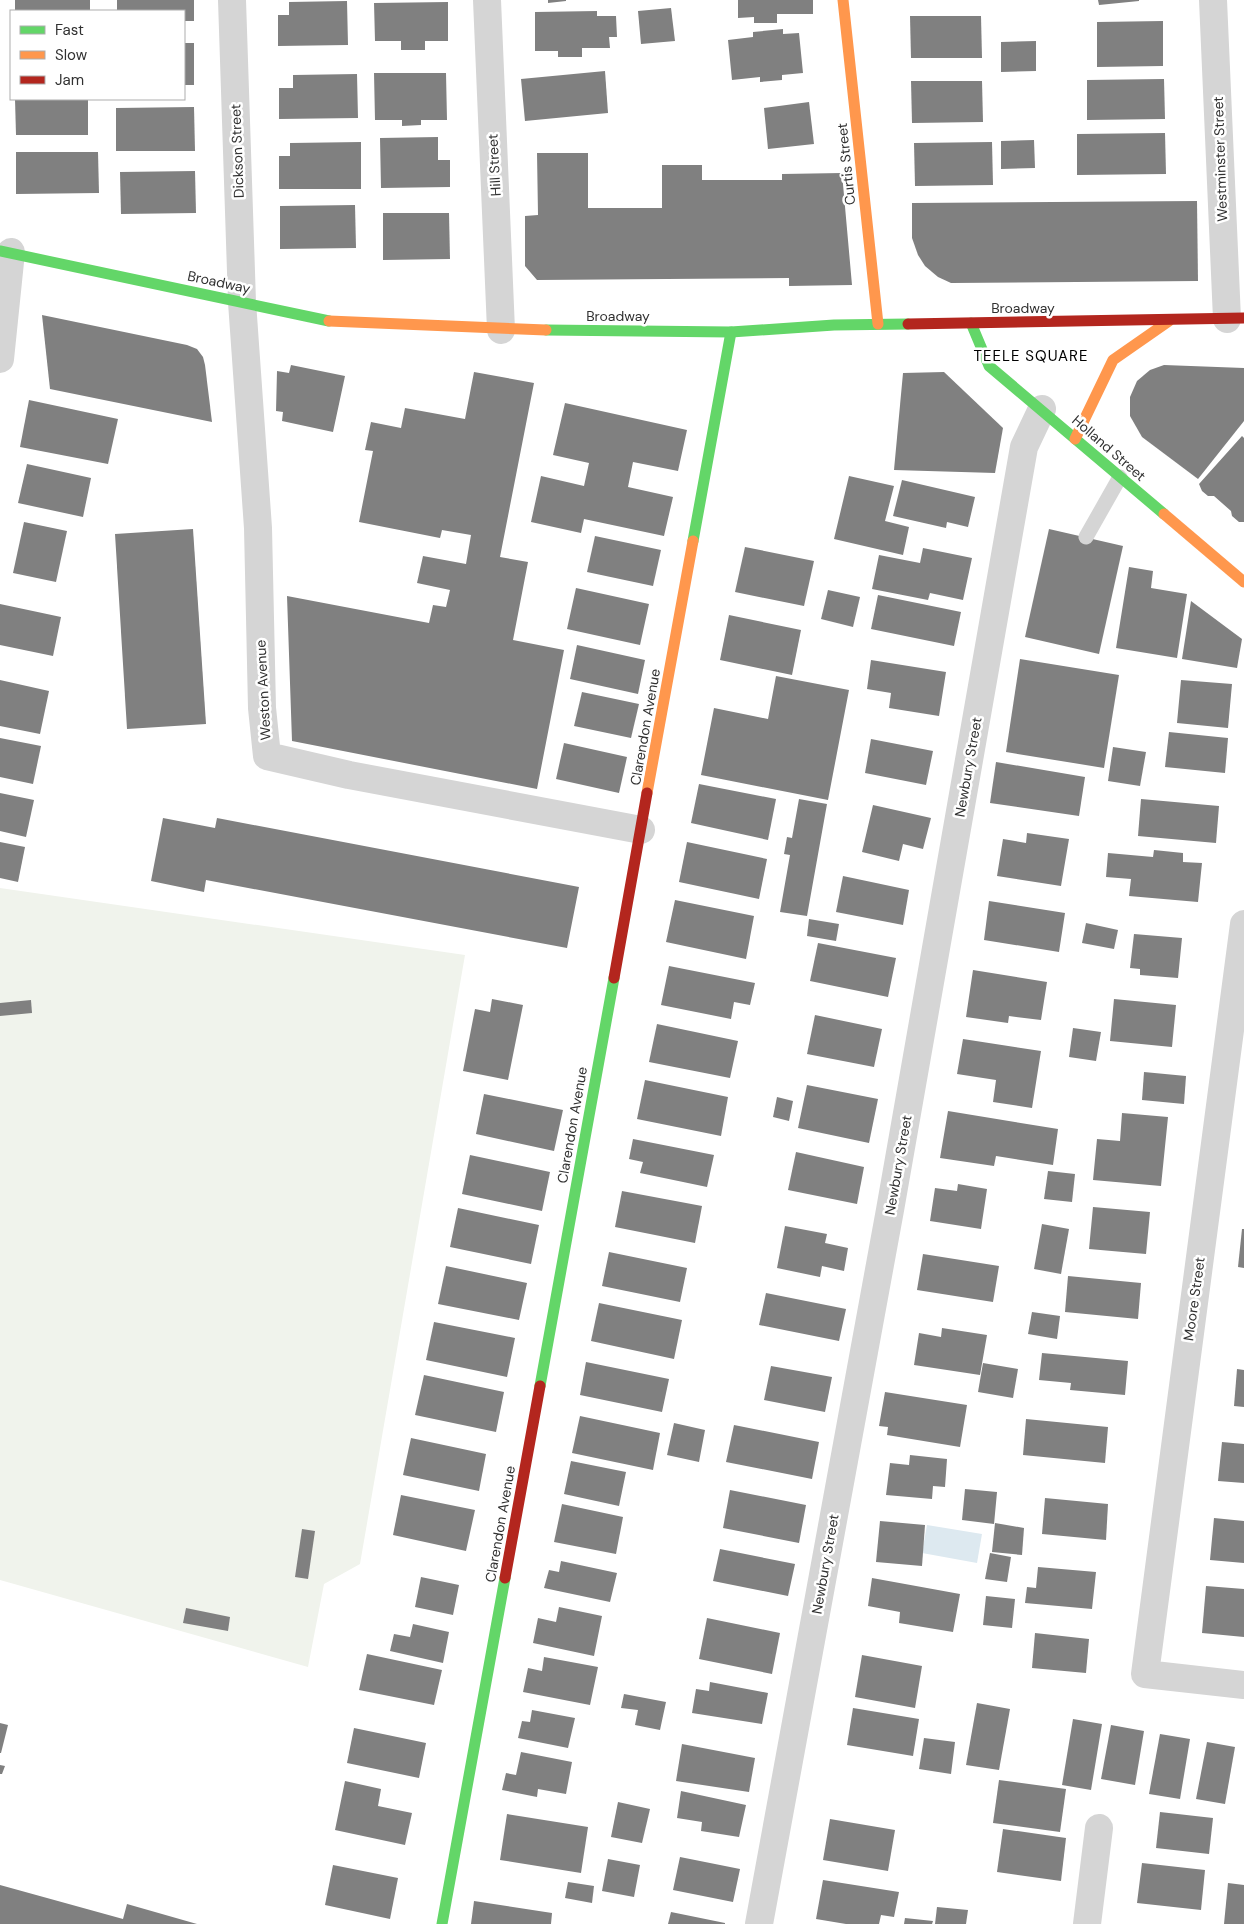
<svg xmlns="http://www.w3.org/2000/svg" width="1244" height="1924" font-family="'DM Sans',sans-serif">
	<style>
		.green { fill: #f0f3ec }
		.water { fill: #dde9f0 }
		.building { fill: #808080 }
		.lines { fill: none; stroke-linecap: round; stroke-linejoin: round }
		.lane { stroke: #d5d5d5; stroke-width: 15 }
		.street { stroke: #d5d5d5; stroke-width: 28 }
		.fast { stroke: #63d668; stroke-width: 11 }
		.slow { stroke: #ff974d; stroke-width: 11 }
		.jam { stroke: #b3261e; stroke-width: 11 }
		.labels { text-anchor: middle; stroke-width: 5; stroke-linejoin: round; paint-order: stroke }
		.street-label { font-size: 14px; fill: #313131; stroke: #fff }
		.neighbourhood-label { font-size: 15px; letter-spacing: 1px; fill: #000; stroke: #fff }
	</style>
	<rect width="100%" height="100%" fill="#fff"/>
	<polygon class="green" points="0,888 465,955 360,1564 324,1584 308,1667 0,1580"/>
	<polygon class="water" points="927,1525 982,1534 977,1563 922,1553"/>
	<g class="building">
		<rect x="15" y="0" width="75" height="11"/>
		<polygon points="117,0 194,0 194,21 184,21 184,11 117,11"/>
		<polygon points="548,0 566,0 566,1 548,3"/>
		<polygon points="738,0 813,0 813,14 777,14 777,23 754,23 754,17 738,18"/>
		<polygon points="1098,0 1139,0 1139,1 1099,5"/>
		<polygon points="347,1 348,45 278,46 278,15 289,15 289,2"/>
		<polygon points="448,2 448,41 425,41 425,50 401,50 401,41 375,41 374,3"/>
		<polygon points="671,8 675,41 641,44 638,11"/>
		<polygon points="597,11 597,16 616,16 617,37 609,37 610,48 582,48 582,57 558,57 558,51 535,51 535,12"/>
		<polygon points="910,16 981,16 982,58 911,58"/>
		<polygon points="1163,21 1163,66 1097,67 1097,22"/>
		<polygon points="783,29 783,34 799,33 803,73 782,75 782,80 760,82 760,77 732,80 728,40 753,37 753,32"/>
		<polygon points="1036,41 1036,71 1001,72 1001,42"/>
		<rect x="184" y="43" width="10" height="42"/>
		<polygon points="605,71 608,113 525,121 521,79"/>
		<polygon points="374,73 446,73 447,120 421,120 421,125 402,126 402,120 375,120"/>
		<polygon points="357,74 358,118 279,119 279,88 293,88 293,75"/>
		<polygon points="1164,79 1165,119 1087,120 1087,80"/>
		<polygon points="911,81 982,81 983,122 912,123"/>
		<polygon points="15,99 88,99 88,135 16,135"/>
		<polygon points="809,102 814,144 768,149 764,108"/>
		<polygon points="194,107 195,151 116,151 116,108"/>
		<polygon points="1165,133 1166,174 1077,175 1077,134"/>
		<polygon points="438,137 438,160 450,160 450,187 381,188 380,138"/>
		<polygon points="1034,140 1035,168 1001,169 1001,141"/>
		<polygon points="361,142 361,189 279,189 279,156 290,156 290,143"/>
		<polygon points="992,142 993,185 915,186 914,143"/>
		<polygon points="16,152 98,152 99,193 16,194"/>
		<polygon points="537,153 588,153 588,208 662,208 662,165 702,165 702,180 782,180 782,174 842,173 852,285 789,286 789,278 537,280 525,266 525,216 538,215"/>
		<polygon points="195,171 196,213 121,214 120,172"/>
		<polygon points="1197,201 1198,281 951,283 938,277 925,266 918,255 912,238 912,203"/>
		<polygon points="355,205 356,248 280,249 280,206"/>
		<polygon points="383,213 449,213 450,259 383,260"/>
		<polygon points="42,315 187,345 197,349 203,357 205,365 212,422 50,389"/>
		<polygon points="291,365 345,376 333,432 282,421 283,412 276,411 277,371 289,373"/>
		<polygon points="1164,365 1244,368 1244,421 1198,479 1142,437 1130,416 1130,397 1137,381 1150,370"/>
		<polygon points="474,372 534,383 500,557 528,562 513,640 564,650 537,789 292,741 287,596 429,623 433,605 446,607 450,590 417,583 423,556 466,564 471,535 442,530 440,538 359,522 373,451 365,450 371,422 401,428 405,408 465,419"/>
		<polygon points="944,372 1003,428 995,473 894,470 903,373"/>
		<polygon points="29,400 118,419 108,464 20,447"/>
		<polygon points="565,403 687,430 678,471 633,462 628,487 673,497 664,536 584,519 581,533 531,522 541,476 584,486 589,463 553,455"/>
		<polygon points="1242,436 1244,438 1244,522 1239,522 1232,516 1231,511 1214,496 1208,496 1202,491 1199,484"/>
		<polygon points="27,464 91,478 83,517 18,503"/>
		<polygon points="849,476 894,486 885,521 909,527 903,555 834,539"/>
		<polygon points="902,480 975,497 968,527 947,522 946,528 893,516"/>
		<polygon points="24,522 67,531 56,582 13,573"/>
		<polygon points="193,529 206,724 127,729 115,534"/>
		<polygon points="1049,529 1123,546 1099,654 1025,637"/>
		<polygon points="595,536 661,550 653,586 587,572"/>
		<polygon points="745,547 814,561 804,606 735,592"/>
		<polygon points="923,548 972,558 963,600 930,593 928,600 872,589 879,555 920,563"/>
		<polygon points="1129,567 1153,571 1151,588 1187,594 1177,658 1116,648"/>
		<polygon points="576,588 649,604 640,645 567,629"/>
		<polygon points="828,590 860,597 853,627 821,619"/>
		<polygon points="878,595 961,612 954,646 871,629"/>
		<polygon points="1191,601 1242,639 1237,668 1182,659"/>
		<polygon points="0,604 61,617 53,656 0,645"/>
		<polygon points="729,615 801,630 792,675 720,660"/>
		<polygon points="577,645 645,660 638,694 570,679"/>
		<polygon points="1020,659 1119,675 1104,768 1006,752"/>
		<polygon points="871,660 946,672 939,716 889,708 891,693 867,689"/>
		<polygon points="776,676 849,690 828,800 701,775 714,708 768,719"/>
		<polygon points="0,680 49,691 40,734 0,726"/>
		<polygon points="1181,680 1232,684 1228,728 1177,723"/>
		<polygon points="582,692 639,704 631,738 574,726"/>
		<polygon points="1169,732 1228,738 1225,773 1165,767"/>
		<polygon points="0,738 41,746 33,784 0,777"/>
		<polygon points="871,739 933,751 926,785 865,773"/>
		<polygon points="564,743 627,757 619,793 556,779"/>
		<polygon points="1113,747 1146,752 1140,786 1108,781"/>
		<polygon points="996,762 1085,777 1079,816 990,803"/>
		<polygon points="699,784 776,799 768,840 691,823"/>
		<polygon points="0,793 34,800 26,837 0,831"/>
		<polygon points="799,799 827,804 807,916 780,912 790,855 784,854 787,837 792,838"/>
		<polygon points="1141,799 1219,806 1216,843 1138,836"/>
		<polygon points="873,805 931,818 923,849 903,844 899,861 862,852"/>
		<polygon points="163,818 215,828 217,818 579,887 567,948 206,880 204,892 151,881"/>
		<polygon points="1027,833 1069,839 1061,886 997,876 1003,839 1026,843"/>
		<polygon points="0,842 25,847 18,882 0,878"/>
		<polygon points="687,842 767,859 759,899 679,882"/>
		<polygon points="1154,850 1183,853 1183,862 1202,863 1198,902 1129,896 1131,879 1106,877 1108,853 1153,857"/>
		<polygon points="843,876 909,890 903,925 836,912"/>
		<polygon points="675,900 754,916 746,959 666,942"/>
		<polygon points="989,901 1065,913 1059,952 984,940"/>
		<polygon points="809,919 839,924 836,941 807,936"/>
		<polygon points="1086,923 1118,930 1114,949 1082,943"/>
		<polygon points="1134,934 1182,938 1178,978 1140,975 1140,969 1130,968"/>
		<polygon points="818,943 896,958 888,997 810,981"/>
		<polygon points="669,966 755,983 750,1005 734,1002 731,1019 661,1005"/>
		<polygon points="973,970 1047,982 1041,1020 1009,1016 1008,1023 966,1017"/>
		<polygon points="492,999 523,1005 508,1080 463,1071 475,1009 490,1012"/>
		<polygon points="1114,999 1176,1005 1172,1047 1110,1041"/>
		<polygon points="31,1000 32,1013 0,1016 0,1003"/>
		<polygon points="815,1015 882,1029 874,1067 807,1054"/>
		<polygon points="657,1024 738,1041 730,1078 649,1062"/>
		<polygon points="1073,1028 1101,1032 1096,1061 1069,1057"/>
		<polygon points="963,1039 1041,1051 1032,1108 993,1102 996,1080 957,1074"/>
		<polygon points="1144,1072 1186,1076 1184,1104 1142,1100"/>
		<polygon points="645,1080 728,1097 721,1136 637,1119"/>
		<polygon points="807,1085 878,1099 869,1143 798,1128"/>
		<polygon points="484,1094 563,1110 554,1151 476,1134"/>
		<polygon points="777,1097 793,1101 789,1121 773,1117"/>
		<polygon points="948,1111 1058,1129 1053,1165 996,1156 994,1166 940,1158"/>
		<polygon points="1122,1113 1168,1117 1161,1186 1093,1180 1097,1139 1120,1141"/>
		<polygon points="633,1139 714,1155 707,1187 640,1173 643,1162 629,1159"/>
		<polygon points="796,1152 864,1167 857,1204 788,1190"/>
		<polygon points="470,1155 550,1172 542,1211 462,1194"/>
		<polygon points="1048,1171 1075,1174 1072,1202 1044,1199"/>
		<polygon points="958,1184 987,1189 981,1229 930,1221 935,1188 957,1191"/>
		<polygon points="622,1191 702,1206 695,1243 615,1227"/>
		<polygon points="1093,1207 1150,1212 1146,1254 1089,1249"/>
		<polygon points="458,1208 539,1225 531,1264 450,1247"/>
		<polygon points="1042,1224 1069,1229 1061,1274 1034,1269"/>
		<polygon points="785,1226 827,1234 825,1243 848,1248 844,1271 822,1266 820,1277 777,1268"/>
		<polygon points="1242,1229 1244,1229 1244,1268 1238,1267"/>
		<polygon points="609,1252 687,1268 680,1302 602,1286"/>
		<polygon points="923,1254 999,1266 993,1302 917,1290"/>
		<polygon points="446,1266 527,1283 519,1320 438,1304"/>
		<polygon points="1068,1276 1141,1283 1138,1319 1065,1312"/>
		<polygon points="766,1293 846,1309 839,1341 759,1325"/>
		<polygon points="599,1303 682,1320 674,1359 591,1341"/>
		<polygon points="1032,1312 1060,1316 1057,1339 1028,1334"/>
		<polygon points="434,1322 515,1338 507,1377 426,1360"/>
		<polygon points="942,1328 987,1335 980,1375 914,1365 919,1333 941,1337"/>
		<polygon points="1042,1353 1128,1361 1125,1395 1070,1390 1071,1383 1039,1380"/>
		<polygon points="586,1362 669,1379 662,1412 580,1395"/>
		<polygon points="983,1363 1018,1369 1013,1398 978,1392"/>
		<polygon points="771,1366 832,1377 825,1412 764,1400"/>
		<polygon points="1237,1369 1244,1370 1244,1407 1234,1406"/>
		<polygon points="424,1375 504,1392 496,1432 415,1415"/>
		<polygon points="885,1392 967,1405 960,1447 887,1435 888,1427 879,1426"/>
		<polygon points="580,1416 660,1433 653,1470 572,1453"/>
		<polygon points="1026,1419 1108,1427 1105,1463 1023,1455"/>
		<polygon points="674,1423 705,1430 699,1462 667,1455"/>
		<polygon points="734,1425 819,1442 812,1479 726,1462"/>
		<polygon points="411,1438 486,1454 479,1491 403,1475"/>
		<polygon points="1222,1442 1244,1444 1244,1483 1218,1481"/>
		<polygon points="910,1455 947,1459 945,1487 933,1486 932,1499 886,1495 890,1463 909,1465"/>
		<polygon points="571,1461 626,1472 619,1506 564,1494"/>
		<polygon points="965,1489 997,1492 994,1524 962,1520"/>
		<polygon points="730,1490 806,1505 799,1543 723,1528"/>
		<polygon points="401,1495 475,1510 466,1551 393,1535"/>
		<polygon points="1045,1498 1108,1504 1106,1540 1042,1534"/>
		<polygon points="562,1504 623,1517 616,1554 554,1542"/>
		<polygon points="1214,1518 1244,1521 1244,1563 1210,1560"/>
		<polygon points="880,1521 925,1525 922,1566 876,1562"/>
		<polygon points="995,1523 1024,1528 1022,1555 992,1552"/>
		<polygon points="302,1529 315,1531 308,1579 295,1577"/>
		<polygon points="720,1549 795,1564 788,1596 713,1581"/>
		<polygon points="990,1553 1011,1557 1007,1582 985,1579"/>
		<polygon points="561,1561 617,1573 610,1602 544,1588 549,1570 559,1572"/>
		<polygon points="1038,1567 1096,1572 1092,1609 1025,1603 1027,1587 1036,1588"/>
		<polygon points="421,1577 459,1585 453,1615 415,1607"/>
		<polygon points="872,1578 960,1594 953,1632 899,1623 900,1612 868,1606"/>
		<polygon points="1206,1586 1244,1589 1244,1637 1202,1633"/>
		<polygon points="986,1596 1015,1599 1012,1628 983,1625"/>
		<polygon points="559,1607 602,1616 594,1656 533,1643 538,1618 556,1622"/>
		<polygon points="186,1608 230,1617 228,1631 183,1623"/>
		<polygon points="707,1618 780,1633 772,1674 699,1659"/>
		<polygon points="413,1624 449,1632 443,1663 390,1651 394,1634 410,1637"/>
		<polygon points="1035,1633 1089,1639 1086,1673 1032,1668"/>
		<polygon points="367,1654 442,1670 434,1705 359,1690"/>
		<polygon points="862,1655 922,1666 915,1708 855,1697"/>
		<polygon points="544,1657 598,1667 590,1705 523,1692 528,1668 542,1671"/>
		<polygon points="710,1682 768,1693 762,1724 692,1713 696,1689 709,1691"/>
		<polygon points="624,1694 666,1702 660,1730 635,1725 638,1710 621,1708"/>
		<polygon points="977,1703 1010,1709 999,1770 966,1765"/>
		<polygon points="853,1708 919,1719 913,1756 847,1745"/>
		<polygon points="532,1710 575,1718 568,1748 518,1738 522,1721 530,1722"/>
		<polygon points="1073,1719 1102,1724 1091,1790 1062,1785"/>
		<polygon points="0,1723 8,1725 1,1753 0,1753"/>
		<polygon points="1111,1725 1144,1731 1135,1785 1101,1779"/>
		<polygon points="354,1728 426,1743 419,1778 347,1763"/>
		<polygon points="1160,1734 1190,1739 1180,1799 1149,1794"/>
		<polygon points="924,1738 955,1742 951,1774 919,1769"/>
		<polygon points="1207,1742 1235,1747 1225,1804 1196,1799"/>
		<polygon points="682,1744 755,1758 749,1792 676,1781"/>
		<polygon points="521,1752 572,1762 566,1794 538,1789 537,1797 502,1790 506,1773 516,1775"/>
		<polygon points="0,1765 5,1766 2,1774 0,1774"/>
		<polygon points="999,1780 1066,1789 1060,1832 993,1823"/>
		<polygon points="345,1781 381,1789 378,1806 412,1813 405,1845 335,1830"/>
		<polygon points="681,1791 746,1805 739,1837 701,1831 702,1822 677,1818"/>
		<polygon points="618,1802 650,1809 642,1843 611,1837"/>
		<polygon points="1160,1812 1213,1818 1209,1854 1156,1848"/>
		<polygon points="507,1814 588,1827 581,1873 500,1860"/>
		<polygon points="830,1819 895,1830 888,1871 823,1860"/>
		<polygon points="1003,1829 1066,1838 1061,1881 997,1872"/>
		<polygon points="680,1857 740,1869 733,1902 673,1890"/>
		<polygon points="608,1859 640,1865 634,1897 602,1891"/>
		<polygon points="1142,1863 1205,1870 1201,1910 1137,1903"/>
		<polygon points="333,1865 398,1878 390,1919 325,1905"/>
		<polygon points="823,1880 899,1892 894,1917 881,1915 879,1924 846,1924 816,1919"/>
		<polygon points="568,1882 594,1886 592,1903 565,1898"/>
		<polygon points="1228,1883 1244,1885 1244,1924 1224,1924"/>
		<polygon points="0,1885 123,1919 127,1904 197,1924 0,1924"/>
		<polygon points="474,1901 552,1913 551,1924 471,1924"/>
		<polygon points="937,1907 968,1910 966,1924 935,1924"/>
		<polygon points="671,1912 725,1923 725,1924 668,1924"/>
		<polygon points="905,1918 933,1921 932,1924 904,1924"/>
	</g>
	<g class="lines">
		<polyline class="lane" points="1086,537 1120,477"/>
		<g class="street">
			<polyline points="232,0 242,302 258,528 262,708 267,756 349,775 641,830"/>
			<polyline points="487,0 501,330"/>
			<polyline points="1213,0 1227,319"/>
			<polyline points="0,359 11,252"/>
			<polyline points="1244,924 1145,1674 1244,1685"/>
			<polyline points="759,1924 890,1210 1024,447 1042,409"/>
			<polyline points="1087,1924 1099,1828"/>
		</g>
		<g class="fast">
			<polyline points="0,251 329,321"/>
			<polyline points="971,323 989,366 1164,514"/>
			<polyline points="546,330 731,332 834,325 908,324"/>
			<polyline points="693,541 731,332"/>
			<polyline points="540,1386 614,978"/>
			<polyline points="442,1924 505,1578"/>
		</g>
		<g class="slow">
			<polyline points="843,0 878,324"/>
			<polyline points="329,321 546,330"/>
			<polyline points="1075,439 1113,360 1169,321"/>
			<polyline points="1164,514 1244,582"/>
			<polyline points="647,793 693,541"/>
		</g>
		<g class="jam">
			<polyline points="908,324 1244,318"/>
			<polyline points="614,978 647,793"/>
			<polyline points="505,1578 540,1386"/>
		</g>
	</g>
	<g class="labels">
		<g class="street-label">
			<text transform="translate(237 151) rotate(-92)" y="5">Dickson Street</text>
			<text transform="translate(1220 159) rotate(-92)" y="5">Westminster Street</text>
			<text transform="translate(846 164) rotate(-96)" y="5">Curtis Street</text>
			<text transform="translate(494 165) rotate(-93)" y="5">Hill Street</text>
			<text transform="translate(219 282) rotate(12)" y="5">Broadway</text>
			<text x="1023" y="313">Broadway</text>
			<text x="618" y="321">Broadway</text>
			<text transform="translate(1109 448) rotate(41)" y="5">Holland Street</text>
			<text transform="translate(263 690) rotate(-93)" y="5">Weston Avenue</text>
			<text transform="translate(645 727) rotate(-80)" y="5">Clarendon Avenue</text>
			<text transform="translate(968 767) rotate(-80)" y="5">Newbury Street</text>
			<text transform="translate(572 1125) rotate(-80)" y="5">Clarendon Avenue</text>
			<text transform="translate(898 1165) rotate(-80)" y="5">Newbury Street</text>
			<text transform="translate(1194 1299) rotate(-82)" y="5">Moore Street</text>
			<text transform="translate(500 1524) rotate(-80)" y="5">Clarendon Avenue</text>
			<text transform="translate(825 1564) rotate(-80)" y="5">Newbury Street</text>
		</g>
		<g class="neighbourhood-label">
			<text x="1031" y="361">TEELE SQUARE</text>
		</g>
	</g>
	<rect x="10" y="10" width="175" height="90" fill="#ffffff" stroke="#adadad"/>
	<rect x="20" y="26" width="25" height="8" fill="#63d668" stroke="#adadad"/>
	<text x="55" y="35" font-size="15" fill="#313131">Fast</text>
	<rect x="20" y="51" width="25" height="8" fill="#ff974d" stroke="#adadad"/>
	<text x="55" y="60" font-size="15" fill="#313131">Slow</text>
	<rect x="20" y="76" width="25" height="8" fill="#b3261e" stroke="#adadad"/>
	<text x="55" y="85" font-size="15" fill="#313131">Jam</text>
</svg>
